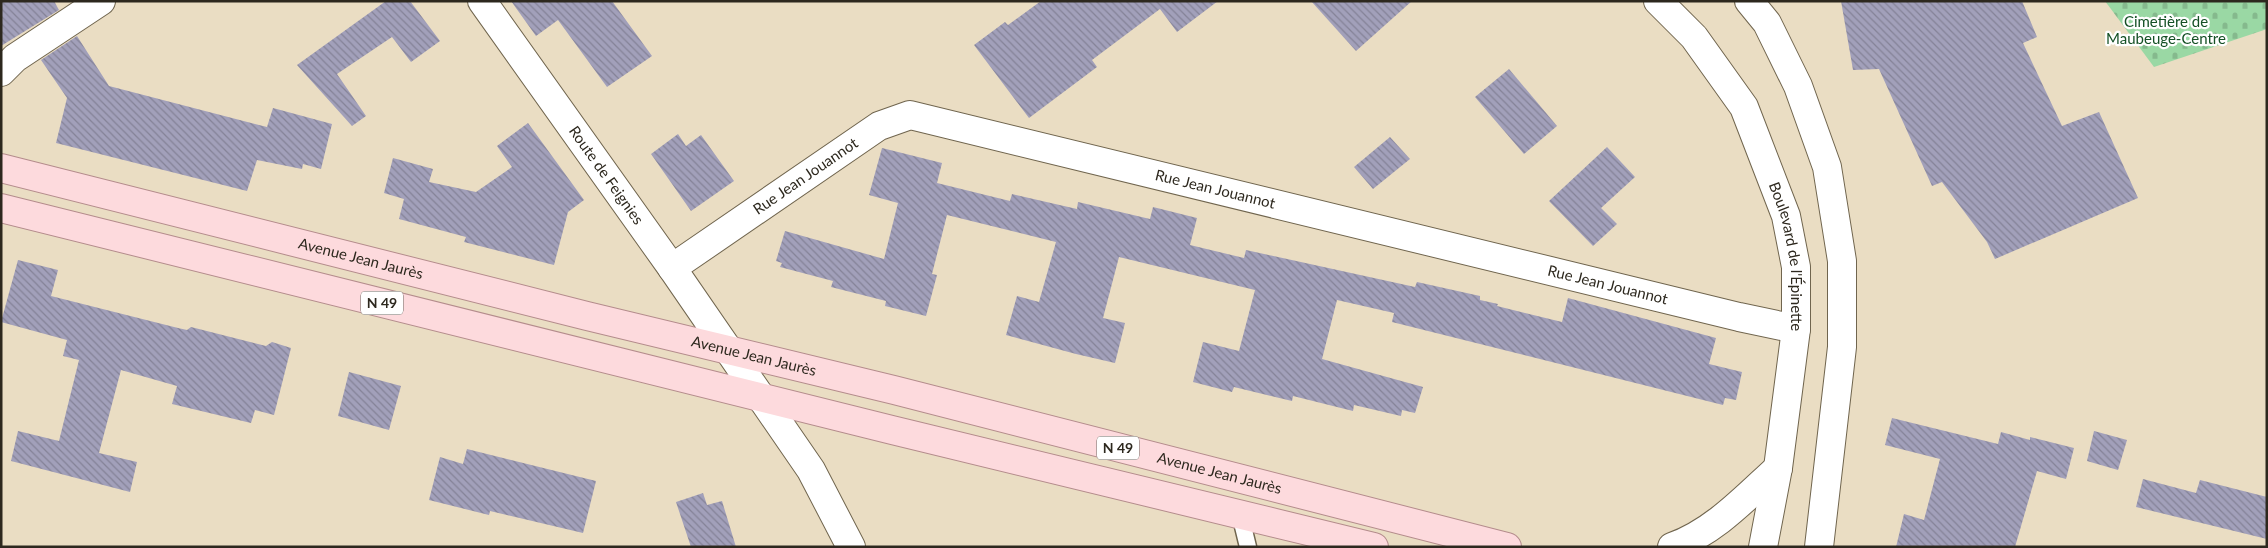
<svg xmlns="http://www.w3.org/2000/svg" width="2268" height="548" font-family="Lato,sans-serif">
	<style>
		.cemetery { fill: url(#cemetery-stones) }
		.building { fill: url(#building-back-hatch) }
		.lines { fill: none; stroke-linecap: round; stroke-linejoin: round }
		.service-casing { stroke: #70654e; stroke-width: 19 }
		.minor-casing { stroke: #70654e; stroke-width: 30 }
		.tertiary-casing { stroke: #70654e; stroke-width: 30 }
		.primary-casing { stroke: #b48c8c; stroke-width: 30 }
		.service { stroke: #fff; stroke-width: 16 }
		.minor { stroke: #fff; stroke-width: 28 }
		.tertiary { stroke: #fff; stroke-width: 28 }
		.primary { stroke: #fddadd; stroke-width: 28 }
		.labels { text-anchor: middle; stroke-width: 4.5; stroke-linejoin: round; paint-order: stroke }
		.shield { fill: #fff; stroke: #6c6862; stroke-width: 1 }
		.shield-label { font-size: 14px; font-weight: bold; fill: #2d281e }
		.park-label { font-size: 15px; fill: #145025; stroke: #fff }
		.street-label { font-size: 15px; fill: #2d281e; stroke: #fff }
	</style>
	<defs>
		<pattern id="cemetery-stones" width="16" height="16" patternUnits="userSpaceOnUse" patternTransform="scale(1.25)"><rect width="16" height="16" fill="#9ad8a4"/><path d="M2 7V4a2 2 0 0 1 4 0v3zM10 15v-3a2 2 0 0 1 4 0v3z" fill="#85b98d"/></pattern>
		<pattern id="building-back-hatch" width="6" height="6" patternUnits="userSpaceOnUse" patternTransform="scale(1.25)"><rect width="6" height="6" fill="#a2a0ba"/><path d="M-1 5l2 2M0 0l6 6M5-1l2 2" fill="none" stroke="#848297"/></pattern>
	</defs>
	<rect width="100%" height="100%" fill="#eaddc3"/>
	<polygon class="cemetery" points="2105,1 2267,1 2267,29 2154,67"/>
	<g class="building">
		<polygon points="1,1 54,1 59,10 1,46"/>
		<polygon points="386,1 410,1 440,41 411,62 392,37 337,74 366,116 352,126 297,65"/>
		<polygon points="511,1 612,1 652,56 607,87 558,20 536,36"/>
		<polygon points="1041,1 1218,1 1177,32 1160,9 1092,60 1097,67 1029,118 974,45 1005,22 1008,25"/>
		<polygon points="1311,1 1412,1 1356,51"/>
		<polygon points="1841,1 2022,1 2037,37 2023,43 2062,126 2099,112 2138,198 1995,259 1987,242 1942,182 1932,186 1879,69 1853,70"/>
		<polygon points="77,36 109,86 267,127 273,108 332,124 321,169 303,164 302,169 257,160 247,191 56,143 67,98 41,60"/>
		<polygon points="1509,69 1557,126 1524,154 1475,97"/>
		<polygon points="528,123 584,200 568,212 554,265 464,242 466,237 399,219 404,199 384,193 393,158 433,169 429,182 476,192 512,167 497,146"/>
		<polygon points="678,134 686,146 701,135 734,181 691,211 651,154"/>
		<polygon points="1390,137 1410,159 1373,189 1354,167"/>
		<polygon points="1607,147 1635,177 1601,208 1617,224 1593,246 1549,201"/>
		<polygon points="882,148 942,163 937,183 1010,201 1012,194 1077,209 1078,202 1150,219 1153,207 1197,218 1190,245 1244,258 1246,250 1415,287 1417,282 1480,296 1480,300 1498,304 1497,306 1562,322 1568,298 1716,338 1709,364 1742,372 1736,400 1725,398 1723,405 1392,322 1394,313 1337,300 1322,359 1423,387 1415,413 1402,410 1401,416 1354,405 1353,411 1293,396 1292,401 1234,387 1232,392 1193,382 1203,342 1239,351 1255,290 1119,257 1103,318 1125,323 1115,363 1076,354 1006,335 1017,296 1039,302 1056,242 947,215 932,274 937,275 926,316 885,306 886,301 831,287 833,281 780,267 782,263 776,261 785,231 884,259 898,203 869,195"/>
		<polygon points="18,260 58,270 51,296 178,328 187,330 191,327 266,346 272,342 291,348 274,415 255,410 251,423 172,404 177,386 121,370 99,453 137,462 130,492 11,461 18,431 59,441 79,360 63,356 67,340 1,322"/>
		<polygon points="349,372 401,386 389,430 338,416"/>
		<polygon points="1892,418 1998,444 2001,432 2030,440 2030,437 2074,448 2066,479 2037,471 2015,547 1896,547 1904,514 1924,520 1940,459 1885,445"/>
		<polygon points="2094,431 2127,440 2118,470 2087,461"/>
		<polygon points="467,449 596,481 583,533 490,511 489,515 429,500 440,457 463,464"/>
		<polygon points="2143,479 2196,493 2200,480 2267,497 2267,539 2136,507"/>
		<polygon points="703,493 707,505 722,501 736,547 691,547 676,502"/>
	</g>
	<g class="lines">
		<defs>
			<polyline id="service" points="1240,514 1248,547"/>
			<g id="minor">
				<path id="s1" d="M482,1L672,268L811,470L851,547"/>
				<polyline points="1,72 15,58 101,1"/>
				<path id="s2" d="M672,268L879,126L910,115L1739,317L1796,329"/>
			</g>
			<g id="tertiary">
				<path id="s3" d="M1658,1L1694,37L1744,107L1786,216L1796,267V329L1778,468L1763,547"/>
				<polyline points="1749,1 1767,23 1798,86 1827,167 1842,261 1842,347 1819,547"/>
				<path d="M1672,547C1714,532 1745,498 1778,468"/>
			</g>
			<g id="primary">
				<path id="s4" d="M1,168L587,316L894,390L1507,547"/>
				<polyline points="1,208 892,430 1374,547"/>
			</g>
		</defs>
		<use href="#service" class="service-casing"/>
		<use href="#minor" class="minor-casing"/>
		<use href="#tertiary" class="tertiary-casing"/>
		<use href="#primary" class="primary-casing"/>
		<use href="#service" class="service"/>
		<use href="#minor" class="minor"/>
		<use href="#tertiary" class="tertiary"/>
		<use href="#primary" class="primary"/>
	</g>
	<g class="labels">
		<g class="shield">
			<rect x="361" y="291.5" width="42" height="23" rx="4"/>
			<rect x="1097" y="436.5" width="42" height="23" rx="4"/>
		</g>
		<g class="shield-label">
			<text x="382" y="308">N 49</text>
			<text x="1118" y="453">N 49</text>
		</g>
		<g class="park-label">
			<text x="2166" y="27">Cimetière de<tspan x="2166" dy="17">Maubeuge-Centre</tspan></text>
		</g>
		<g class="street-label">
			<text dy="5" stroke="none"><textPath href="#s1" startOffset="214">Route de Feignies</textPath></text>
			<text dy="5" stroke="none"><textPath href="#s2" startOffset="162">Rue Jean Jouannot</textPath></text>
			<text dy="5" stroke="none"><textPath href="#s2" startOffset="598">Rue Jean Jouannot</textPath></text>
			<text dy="5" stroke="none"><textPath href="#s3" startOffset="294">Boulevard de l'Épinette</textPath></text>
			<text dy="5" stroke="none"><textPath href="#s4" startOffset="371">Avenue Jean Jaurès</textPath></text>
			<text dy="5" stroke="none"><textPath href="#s2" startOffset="1002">Rue Jean Jouannot</textPath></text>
			<text dy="5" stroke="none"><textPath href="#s4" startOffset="776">Avenue Jean Jaurès</textPath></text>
			<text dy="5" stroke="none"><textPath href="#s4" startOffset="1256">Avenue Jean Jaurès</textPath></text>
		</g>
	</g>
	<rect width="2268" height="548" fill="none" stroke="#2d281e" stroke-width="5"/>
</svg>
